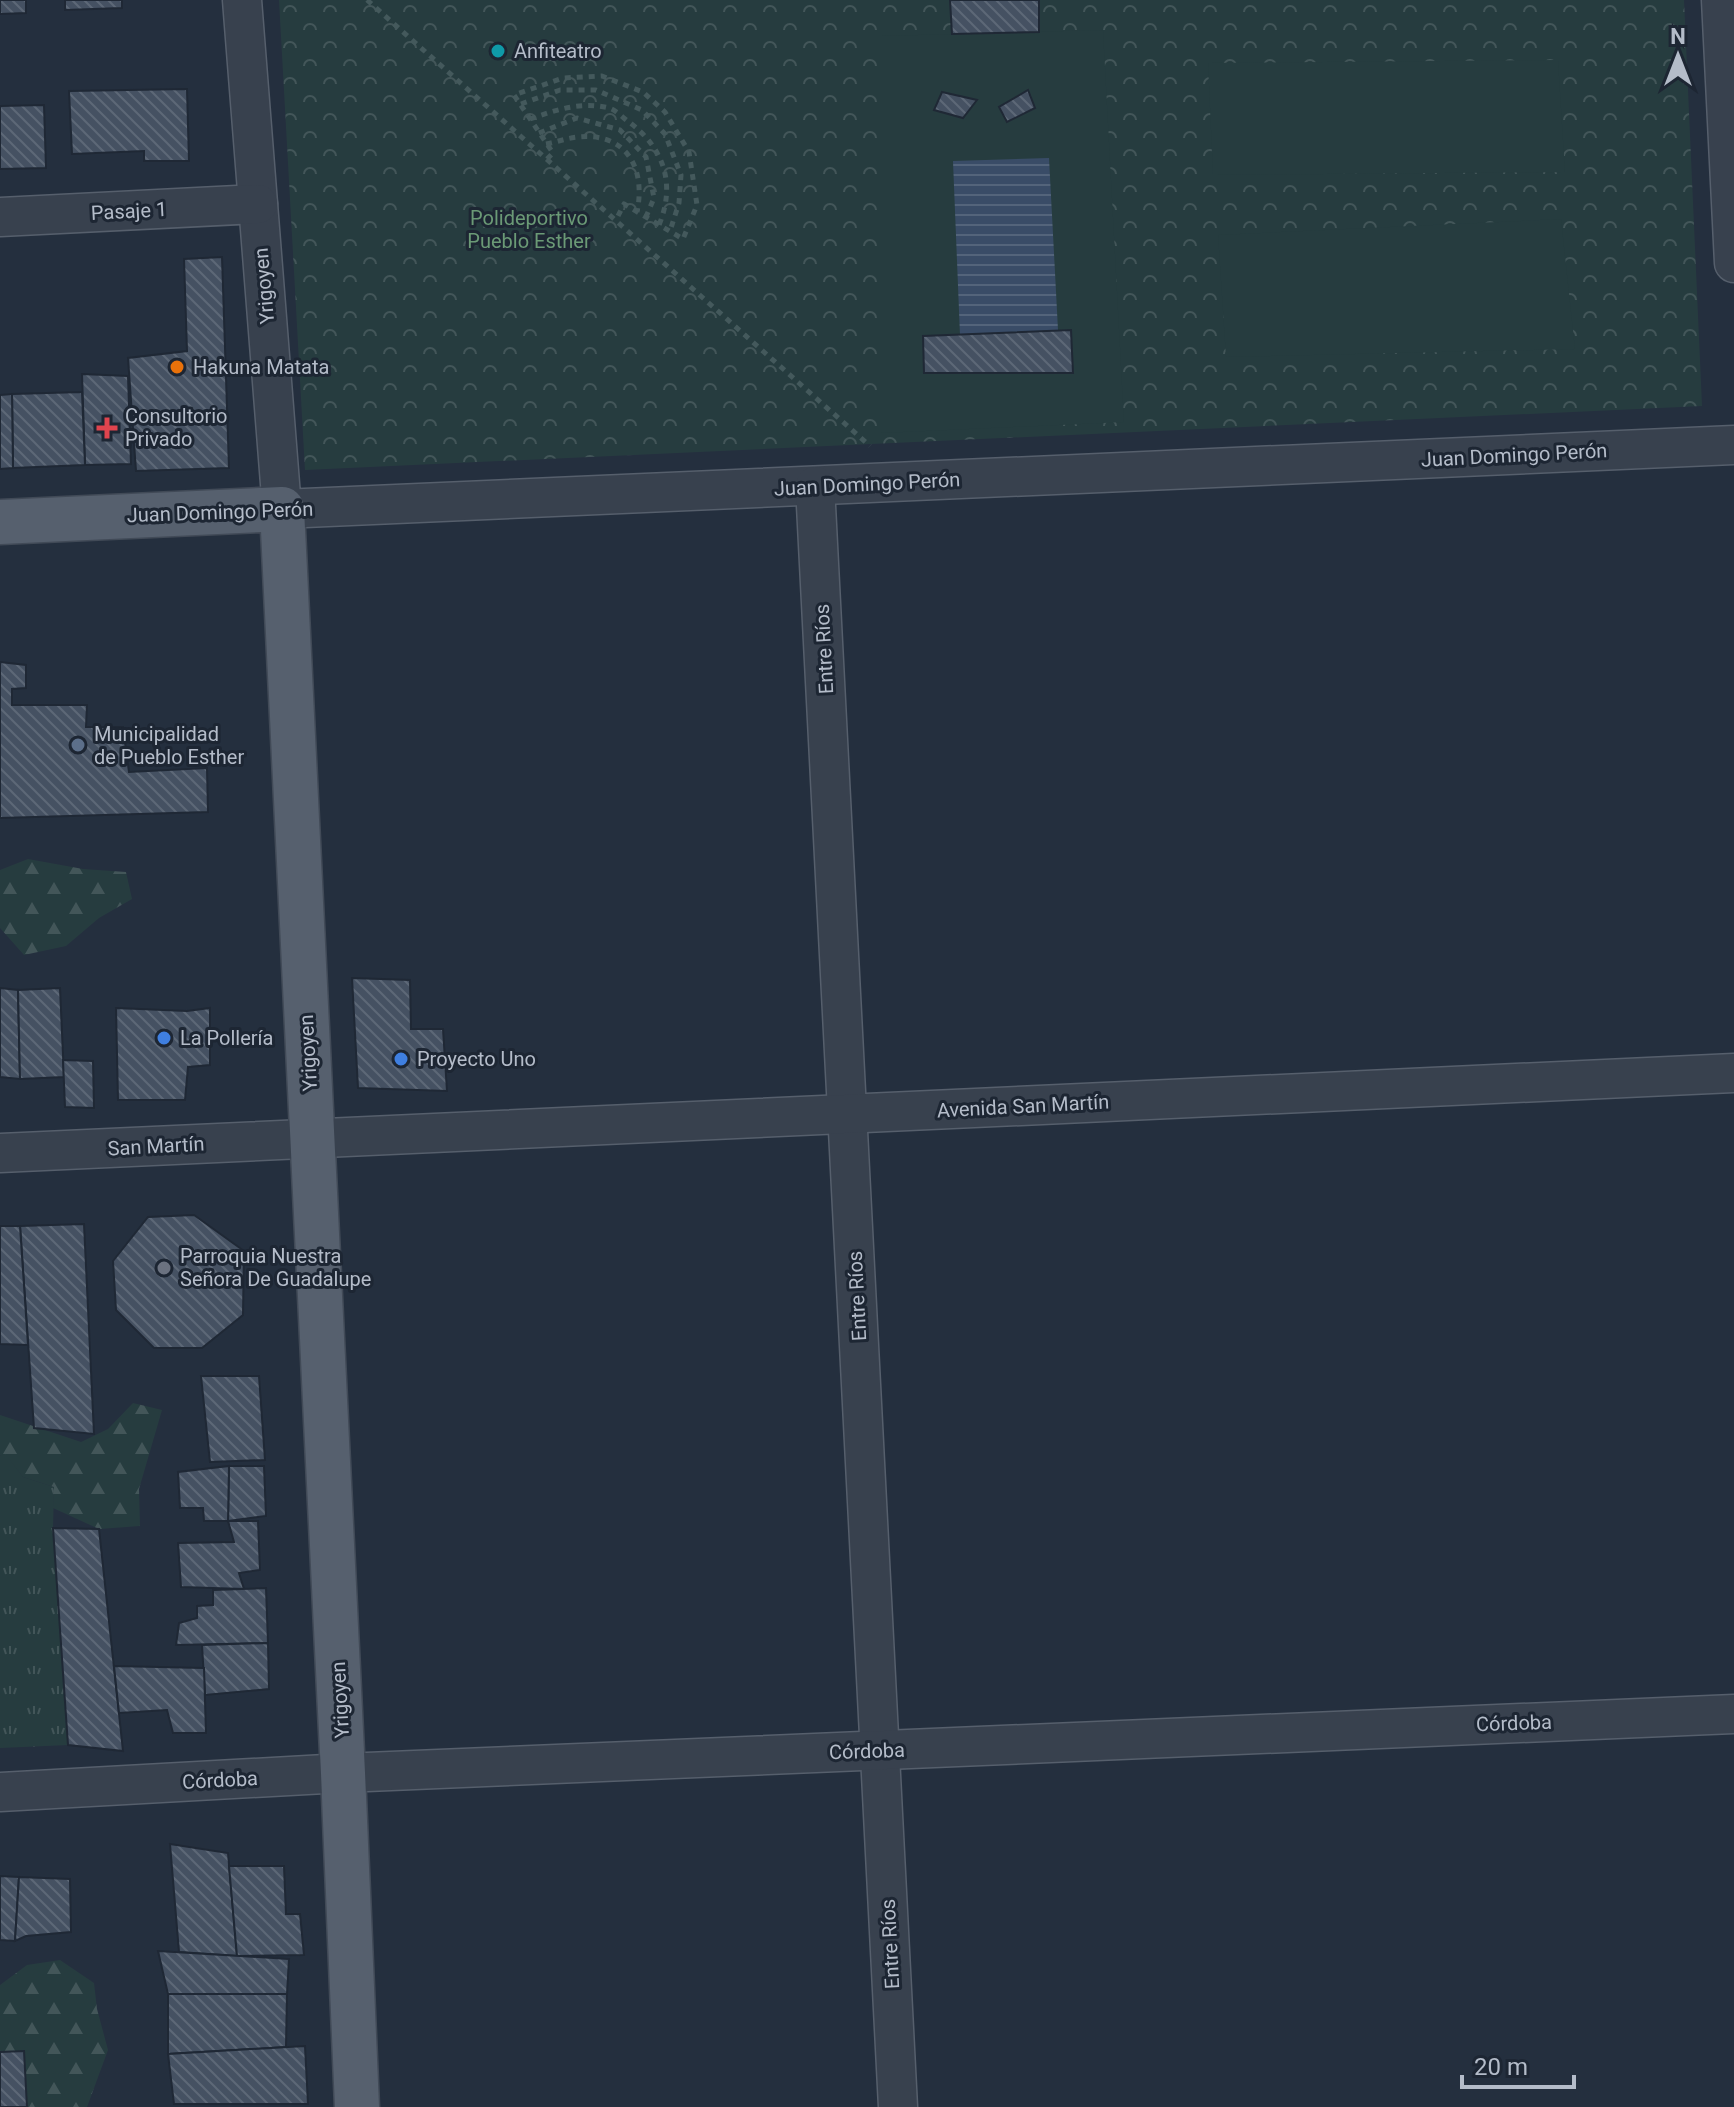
<svg xmlns="http://www.w3.org/2000/svg" width="1734" height="2107" font-family="Roboto,sans-serif">
	<style>
		.grass { fill: url(#grass-tufts) }
		.forest { fill: url(#forest-firs) }
		.park { fill: url(#park-crowns) }
		.pitch { fill: #263c3f }
		.water { fill: url(#water-rules) }
		.building { fill: url(#building-back-hatch); stroke: #1f2835; stroke-width: 2 }
		.lines { fill: none; stroke-linecap: round; stroke-linejoin: round }
		.minor-casing { stroke: #565f6c; stroke-width: 41 }
		.major-casing { stroke: #414a57; stroke-width: 47 }
		.path { stroke: #44595c; stroke-width: 5; stroke-dasharray: 6 6; stroke-linecap: butt }
		.minor { stroke: #38414e; stroke-width: 38 }
		.major { stroke: #56606e; stroke-width: 44 }
		.culture-dot { fill: #0f9aa8; stroke: #1d2633; stroke-width: 3 }
		.food-dot { fill: #e8710a; stroke: #1d2633; stroke-width: 3 }
		.health-dot { fill: #e0444e; stroke: #1d2633; stroke-width: 3 }
		.service-dot { fill: #5c6f8a; stroke: #1d2633; stroke-width: 3 }
		.shop-dot { fill: #3f7fe0; stroke: #1d2633; stroke-width: 3 }
		.worship-dot { fill: #6b7280; stroke: #1d2633; stroke-width: 3 }
		.labels { text-anchor: middle; stroke-width: 6; stroke-linejoin: round; paint-order: stroke }
		.poi-label { font-size: 20px; fill: #b4bcc9; stroke: #1d2633; text-anchor: start }
		.street-label { font-size: 20px; fill: #b4bcc9; stroke: #1d2633 }
		.park-label { font-size: 20px; fill: #6b9a76; stroke: #1d2633 }
	</style>
	<defs>
		<pattern id="grass-tufts" width="24" height="20" patternUnits="userSpaceOnUse" patternTransform="scale(2)"><rect width="24" height="20" fill="#263c3f"/><path d="M3 7l-1-3M5 7V3M7 7l1-3M15 17l-1-3M17 17v-4M19 17l1-3" fill="none" stroke="#435659"/></pattern>
		<pattern id="forest-firs" width="22" height="20" patternUnits="userSpaceOnUse" patternTransform="scale(2)"><rect width="22" height="20" fill="#263c3f"/><path d="M5 1l3.5 6h-7zM16 11l3.5 6h-7z" fill="#435659"/></pattern>
		<pattern id="park-crowns" width="20" height="18" patternUnits="userSpaceOnUse" patternTransform="scale(2)"><rect width="20" height="18" fill="#263c3f"/><path d="M2 6a3 3 0 1 1 6 0M12 15a3 3 0 1 1 6 0" fill="none" stroke="#435659"/></pattern>
		<pattern id="water-rules" width="6" height="5" patternUnits="userSpaceOnUse" patternTransform="scale(2)"><rect width="6" height="5" fill="#394c67"/><path d="M0 2.5h6" fill="none" stroke="#53647b"/></pattern>
		<pattern id="building-back-hatch" width="6" height="6" patternUnits="userSpaceOnUse" patternTransform="scale(2)"><rect width="6" height="6" fill="#455162"/><path d="M-1 5l2 2M0 0l6 6M5-1l2 2" fill="none" stroke="#5d6877"/></pattern>
	</defs>
	<rect width="100%" height="100%" fill="#242f3e"/>
	<polygon class="grass" points="5,1453 23,1477 54,1487 53,1528 68,1745 0,1748 0,1456"/>
	<g class="forest">
		<polygon points="28,859 83,869 126,872 132,899 99,918 66,946 24,955 0,928 0,870"/>
		<polygon points="133,1403 162,1410 139,1489 140,1526 99,1529 53,1508 54,1487 23,1477 5,1454 0,1456 0,1415 81,1442 108,1429"/>
		<polygon points="60,1960 94,1983 97,2009 108,2050 87,2107 27,2107 24,2051 0,2052 0,1985 27,1965"/>
	</g>
	<polygon class="park" points="279,0 1684,0 1702,406 305,470"/>
	<g class="pitch">
		<polygon points="1103,30 1124,422 881,433 881,36"/>
		<polygon points="1558,60 1565,172 1213,175 1208,63"/>
		<polygon points="1561,219 1575,349 1226,357 1218,235"/>
	</g>
	<polygon class="water" points="1049,158 1058,330 960,335 953,161"/>
	<g class="building">
		<polygon points="0,0 26,0 26,13 0,14"/>
		<polygon points="65,0 122,0 122,8 65,10"/>
		<polygon points="950,0 1039,0 1039,32 952,34"/>
		<polygon points="187,89 189,161 144,161 144,151 72,154 69,91"/>
		<polygon points="1028,90 1035,108 1007,122 999,107"/>
		<polygon points="942,92 977,100 963,118 934,110"/>
		<polygon points="44,105 46,168 0,169 0,106"/>
		<polygon points="222,257 229,468 136,471 128,358 187,351 184,259"/>
		<polygon points="1071,330 1073,373 924,373 923,336"/>
		<polygon points="82,374 128,376 131,464 85,465"/>
		<polygon points="82,392 85,465 13,468 12,394"/>
		<polygon points="12,394 13,468 0,469 0,395"/>
		<polygon points="0,662 26,665 26,688 12,689 12,705 87,705 86,727 123,727 129,772 207,768 208,812 0,818"/>
		<polygon points="352,978 410,980 411,1029 443,1029 447,1091 358,1088"/>
		<polygon points="0,988 18,990 20,1079 0,1077"/>
		<polygon points="60,988 64,1077 20,1079 18,990"/>
		<polygon points="116,1008 187,1011 210,1008 210,1065 188,1067 185,1100 118,1100"/>
		<polygon points="63,1060 93,1061 94,1108 65,1107"/>
		<polygon points="194,1215 244,1251 243,1315 202,1348 154,1348 116,1310 113,1261 148,1217"/>
		<polygon points="84,1224 94,1434 34,1428 20,1226"/>
		<polygon points="0,1226 20,1226 28,1345 0,1344"/>
		<polygon points="201,1376 259,1376 265,1460 210,1462"/>
		<polygon points="229,1466 264,1466 266,1516 228,1521"/>
		<polygon points="229,1466 228,1521 204,1521 203,1508 180,1508 178,1472"/>
		<polygon points="228,1521 258,1521 260,1570 239,1573 244,1589 181,1587 178,1543 234,1542"/>
		<polygon points="53,1528 99,1529 123,1751 68,1745"/>
		<polygon points="266,1588 268,1643 176,1645 179,1623 197,1618 197,1606 213,1605 213,1590"/>
		<polygon points="268,1643 269,1689 205,1695 202,1645"/>
		<polygon points="114,1666 204,1668 206,1733 173,1733 167,1710 119,1713"/>
		<polygon points="170,1844 228,1853 237,1956 179,1952"/>
		<polygon points="229,1866 284,1866 286,1914 300,1914 304,1955 237,1956"/>
		<polygon points="0,1876 19,1877 15,1941 0,1940"/>
		<polygon points="19,1877 70,1879 71,1932 26,1936 15,1941"/>
		<polygon points="158,1951 289,1959 287,1994 168,1994"/>
		<polygon points="168,1994 287,1994 286,2047 168,2054"/>
		<polygon points="305,2046 308,2104 174,2104 168,2054"/>
		<polygon points="24,2051 27,2107 0,2107 0,2052"/>
	</g>
	<g class="lines">
		<defs>
			<g id="minor">
				<polyline points="242,0 282,509 1734,445"/>
				<polyline points="1721,0 1734,263"/>
				<polyline points="0,217 258,204"/>
				<polyline points="815,486 898,2107"/>
				<polyline points="0,1153 1734,1073"/>
				<polyline points="0,1792 343,1773 1734,1714"/>
			</g>
			<polyline id="major" points="0,522 282,509 343,1773 357,2107"/>
		</defs>
		<use href="#minor" class="minor-casing"/>
		<use href="#major" class="major-casing"/>
		<g class="path">
			<polyline points="367,0 870,446"/>
			<polyline points="521,104 560,90 596,90 642,110 665,134 681,175 679,203 670,231"/>
			<path d="M530,119C556,110 581,101 609,108C616,110 623,118 629,122C664,148 676,184 659,225"/>
			<polyline points="539,133 577,118 620,130 646,157 654,198 646,217"/>
			<path d="M546,144C557,142 567,138 578,137C627,132 646,169 637,212"/>
			<polyline points="547,159 553,153 514,95 563,78 602,76 643,92 665,112 689,152 697,205 683,239 624,204 616,220"/>
		</g>
		<use href="#minor" class="minor"/>
		<use href="#major" class="major"/>
	</g>
	<circle class="culture-dot" cx="498" cy="51" r="8"/>
	<circle class="food-dot" cx="177" cy="367" r="8"/>
	<path class="health-dot" d="M103 416h8v8h8v8h-8v8h-8v-8h-8v-8h8z"/>
	<circle class="service-dot" cx="78" cy="745" r="8"/>
	<g class="shop-dot">
		<circle cx="164" cy="1038" r="8"/>
		<circle cx="401" cy="1059" r="8"/>
	</g>
	<circle class="worship-dot" cx="164" cy="1268" r="8"/>
	<g class="labels">
		<g class="poi-label">
			<text x="514" y="58">Anfiteatro</text>
			<text x="193" y="374">Hakuna Matata</text>
			<text x="125" y="423">Consultorio<tspan x="125" dy="23">Privado</tspan></text>
			<text x="94" y="741">Municipalidad<tspan x="94" dy="23">de Pueblo Esther</tspan></text>
			<text x="180" y="1045">La Pollería</text>
			<text x="417" y="1066">Proyecto Uno</text>
			<text x="180" y="1263">Parroquia Nuestra<tspan x="180" dy="23">Señora De Guadalupe</tspan></text>
		</g>
		<g class="street-label">
			<text transform="translate(129 211) rotate(-3)" y="7">Pasaje 1</text>
			<text transform="translate(264 286) rotate(-95)" y="7">Yrigoyen</text>
			<text transform="translate(1514 455) rotate(-3)" y="7">Juan Domingo Perón</text>
			<text transform="translate(867 484) rotate(-3)" y="7">Juan Domingo Perón</text>
			<text transform="translate(220 512) rotate(-2)" y="7">Juan Domingo Perón</text>
			<text transform="translate(824 649) rotate(-93)" y="7">Entre Ríos</text>
			<text transform="translate(308 1053) rotate(-93)" y="7">Yrigoyen</text>
			<text transform="translate(1023 1106) rotate(-3)" y="7">Avenida San Martín</text>
			<text transform="translate(156 1146) rotate(-3)" y="7">San Martín</text>
			<text transform="translate(857 1296) rotate(-93)" y="7">Entre Ríos</text>
			<text transform="translate(340 1700) rotate(-93)" y="7">Yrigoyen</text>
			<text transform="translate(1514 1723) rotate(-2)" y="7">Córdoba</text>
			<text transform="translate(867 1751) rotate(-2)" y="7">Córdoba</text>
			<text transform="translate(220 1780) rotate(-3)" y="7">Córdoba</text>
			<text transform="translate(890 1944) rotate(-93)" y="7">Entre Ríos</text>
		</g>
		<g class="park-label">
			<text x="529" y="225">Polideportivo<tspan x="529" dy="23">Pueblo Esther</tspan></text>
		</g>
	</g>
	<g transform="translate(1678 56)" stroke="#1d2633" stroke-width="6" paint-order="stroke">
	<path d="M0-6L14 30L0 20L-14 30Z" fill="#b4bcc9"/>
	<text y="-12" font-size="22" font-weight="bold" text-anchor="middle" fill="#b4bcc9">N</text>
	</g>
	<path d="M1462 2075v12h112v-12" fill="none" stroke="#b4bcc9" stroke-width="4"/>
	<text x="1474" y="2075" font-size="24" fill="#b4bcc9" stroke="#1d2633" stroke-width="6" paint-order="stroke">20 m</text>
</svg>
